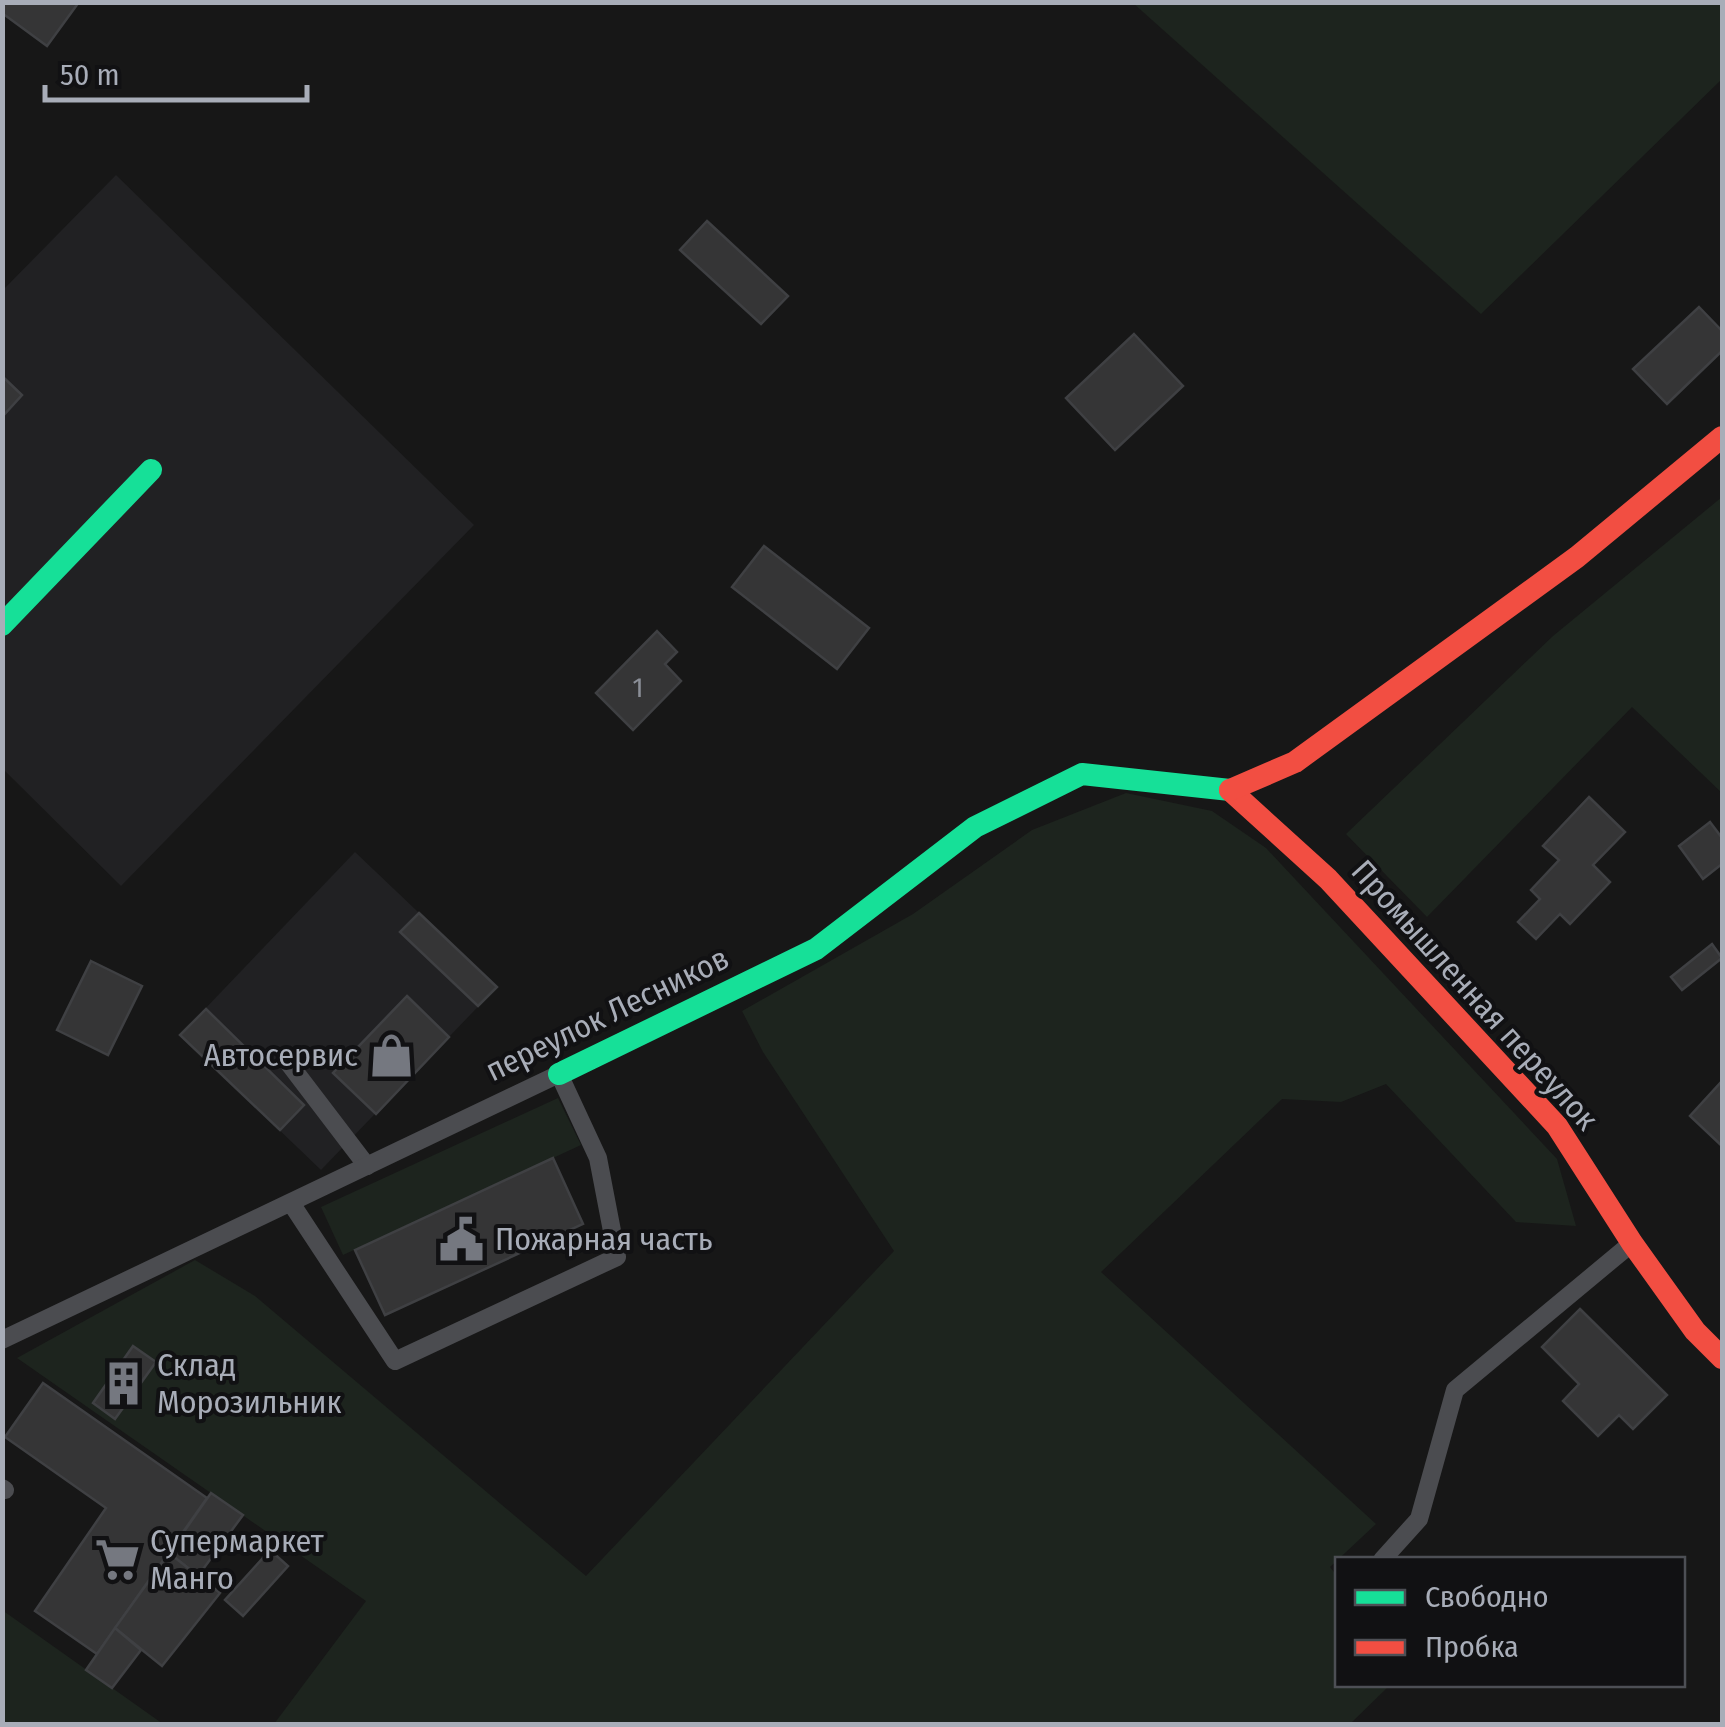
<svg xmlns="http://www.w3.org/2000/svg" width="1725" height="1727" font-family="'Fira Sans Condensed',sans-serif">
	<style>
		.built { fill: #212123 }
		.green { fill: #1d241e }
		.building { fill: #353536; stroke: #3f4043; stroke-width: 2.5 }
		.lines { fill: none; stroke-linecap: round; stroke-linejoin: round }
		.lane { stroke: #4b4c50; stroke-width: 18 }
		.fast { stroke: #16e098; stroke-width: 22 }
		.jam { stroke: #f24e42; stroke-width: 22 }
		.labels { text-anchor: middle; stroke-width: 8; stroke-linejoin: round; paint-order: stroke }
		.number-label { font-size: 28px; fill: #8b8f98 }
		.street-label { font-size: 32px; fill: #a8adb8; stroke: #111113 }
		.poi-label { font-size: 32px; fill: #a8adb8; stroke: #111113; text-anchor: start }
	</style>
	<rect width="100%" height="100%" fill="#171717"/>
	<g class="built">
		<polygon points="116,175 474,525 121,886 3,769 2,291"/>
		<polygon points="355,852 497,987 321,1170 180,1035"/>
	</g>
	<g class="green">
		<polygon points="1133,3 1722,3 1722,79 1481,314"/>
		<polygon points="1722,497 1722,793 1632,707 1427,917 1346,834 1553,636"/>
		<polygon points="1126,793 1212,811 1266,848 1557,1159 1576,1226 1516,1222 1386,1084 1341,1102 1282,1099 1101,1272 1376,1524 1330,1567 1337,1576 1338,1684 1390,1685 1350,1724 274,1724 366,1601 17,1358 195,1260 255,1296 586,1576 894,1251 763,1052 742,1011 913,914 1032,830"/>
		<polygon points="558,1098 581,1145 343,1255 321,1207"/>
		<polygon points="2,1610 163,1724 3,1724"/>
	</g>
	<g class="building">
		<polygon points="4,2 79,2 47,46 2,13"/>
		<polygon points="707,221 788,296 761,324 680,250"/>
		<polygon points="1699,307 1722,331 1722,351 1667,404 1633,369"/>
		<polygon points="1134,334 1183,386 1115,450 1066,398"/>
		<polygon points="2,376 22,395 2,417"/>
		<polygon points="764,546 869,628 837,669 732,587"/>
		<polygon points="657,631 677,652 665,664 681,681 633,730 596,693"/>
		<polygon points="1589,797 1625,832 1593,865 1610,882 1570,924 1560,914 1536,939 1518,922 1540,899 1531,890 1559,860 1543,846"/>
		<polygon points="1710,822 1722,838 1722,864 1703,879 1679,846"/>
		<polygon points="419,913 497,987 478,1006 400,932"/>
		<polygon points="1712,944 1722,958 1682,990 1671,977"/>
		<polygon points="91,961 142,986 108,1055 57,1030"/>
		<polygon points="407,996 449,1037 376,1114 333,1073"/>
		<polygon points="206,1009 304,1105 280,1130 180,1035"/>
		<polygon points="1722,1081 1722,1146 1690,1116"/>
		<polygon points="553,1158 583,1224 385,1315 355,1250"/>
		<polygon points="1580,1309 1667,1395 1633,1429 1619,1415 1598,1436 1563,1401 1579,1384 1542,1347"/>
		<polygon points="133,1346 156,1362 115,1419 93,1403"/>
		<polygon points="43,1383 207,1498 97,1654 35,1611 106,1508 5,1437"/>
		<polygon points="211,1493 243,1515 198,1576 169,1553"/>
		<polygon points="270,1550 288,1566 243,1616 225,1600"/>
		<polygon points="169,1553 220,1593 162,1666 115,1628"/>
		<polygon points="115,1628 141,1650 112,1688 86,1670"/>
	</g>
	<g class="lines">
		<g class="lane">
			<polyline points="287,1061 367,1166"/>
			<polyline points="2,1340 559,1074 598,1158 617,1257 395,1361 291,1203"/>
			<polyline points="2,1488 5,1490"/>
			<polyline points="1382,1560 1419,1519 1455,1390 1632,1243"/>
		</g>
		<g class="fast">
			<polyline points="2,625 151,470"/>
			<polyline points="559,1074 816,949 975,827 1082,774 1230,790"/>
		</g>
		<g class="jam">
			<polyline points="1230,790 1328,879 1557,1126 1632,1243 1695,1331 1722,1358"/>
			<polyline points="1230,790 1295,762 1577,557 1722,437"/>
		</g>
	</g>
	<defs>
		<symbol id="shop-bare" viewBox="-9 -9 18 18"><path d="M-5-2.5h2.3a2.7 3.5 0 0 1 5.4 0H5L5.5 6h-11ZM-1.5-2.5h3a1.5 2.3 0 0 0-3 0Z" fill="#757880" stroke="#111113" stroke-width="2.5" paint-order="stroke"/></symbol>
		<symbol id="civic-bare" viewBox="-9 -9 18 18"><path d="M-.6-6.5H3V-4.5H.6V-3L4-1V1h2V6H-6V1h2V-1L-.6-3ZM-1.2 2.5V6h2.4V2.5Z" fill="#757880" stroke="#111113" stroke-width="2.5" paint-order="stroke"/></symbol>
		<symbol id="building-bare" viewBox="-9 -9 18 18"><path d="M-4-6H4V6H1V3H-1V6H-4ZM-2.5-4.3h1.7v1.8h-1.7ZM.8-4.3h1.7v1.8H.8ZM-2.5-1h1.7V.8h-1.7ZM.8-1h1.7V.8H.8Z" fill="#757880" stroke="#111113" stroke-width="2.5" paint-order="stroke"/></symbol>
		<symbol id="supermarket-bare" viewBox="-9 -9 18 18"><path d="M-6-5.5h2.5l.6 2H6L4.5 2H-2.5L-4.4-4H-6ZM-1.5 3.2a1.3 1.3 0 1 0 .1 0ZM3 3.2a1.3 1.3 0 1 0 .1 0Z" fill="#757880" stroke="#111113" stroke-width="2.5" paint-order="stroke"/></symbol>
	</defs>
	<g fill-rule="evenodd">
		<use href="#shop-bare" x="360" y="1024" width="63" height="63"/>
		<use href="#civic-bare" x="430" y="1208" width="63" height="63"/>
		<use href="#building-bare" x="92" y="1352" width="63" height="63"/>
		<use href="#supermarket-bare" x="86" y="1528" width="63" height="63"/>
	</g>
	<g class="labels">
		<g class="number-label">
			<text x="638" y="697">1</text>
		</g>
		<g class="street-label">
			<text transform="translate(1475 995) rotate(48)" y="11">Промышленная переулок</text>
			<text transform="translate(607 1014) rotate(-26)" y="11">переулок Лесников</text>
		</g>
		<g class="poi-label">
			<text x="358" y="1066" text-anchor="end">Автосервис</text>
			<text x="495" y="1250">Пожарная часть</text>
			<text x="157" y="1376">Склад<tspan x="157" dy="37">Морозильник</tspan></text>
			<text x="150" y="1552">Супермаркет<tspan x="150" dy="37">Манго</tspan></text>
		</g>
	</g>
	<rect width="1725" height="1727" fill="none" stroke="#a8adb8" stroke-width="10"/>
	<rect x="1335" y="1557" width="350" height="130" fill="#111113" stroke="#4d4f55" stroke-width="2.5"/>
	<rect x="1355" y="1590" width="50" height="15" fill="#16e098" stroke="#4d4f55" stroke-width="2.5"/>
	<text x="1425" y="1607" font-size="30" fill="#a8adb8">Свободно</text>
	<rect x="1355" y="1640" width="50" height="15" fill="#f24e42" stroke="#4d4f55" stroke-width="2.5"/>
	<text x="1425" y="1657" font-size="30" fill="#a8adb8">Пробка</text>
	<path d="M45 85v15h262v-15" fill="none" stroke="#a8adb8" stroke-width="5"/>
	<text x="60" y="85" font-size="30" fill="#a8adb8" stroke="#111113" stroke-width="8" paint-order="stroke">50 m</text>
</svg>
